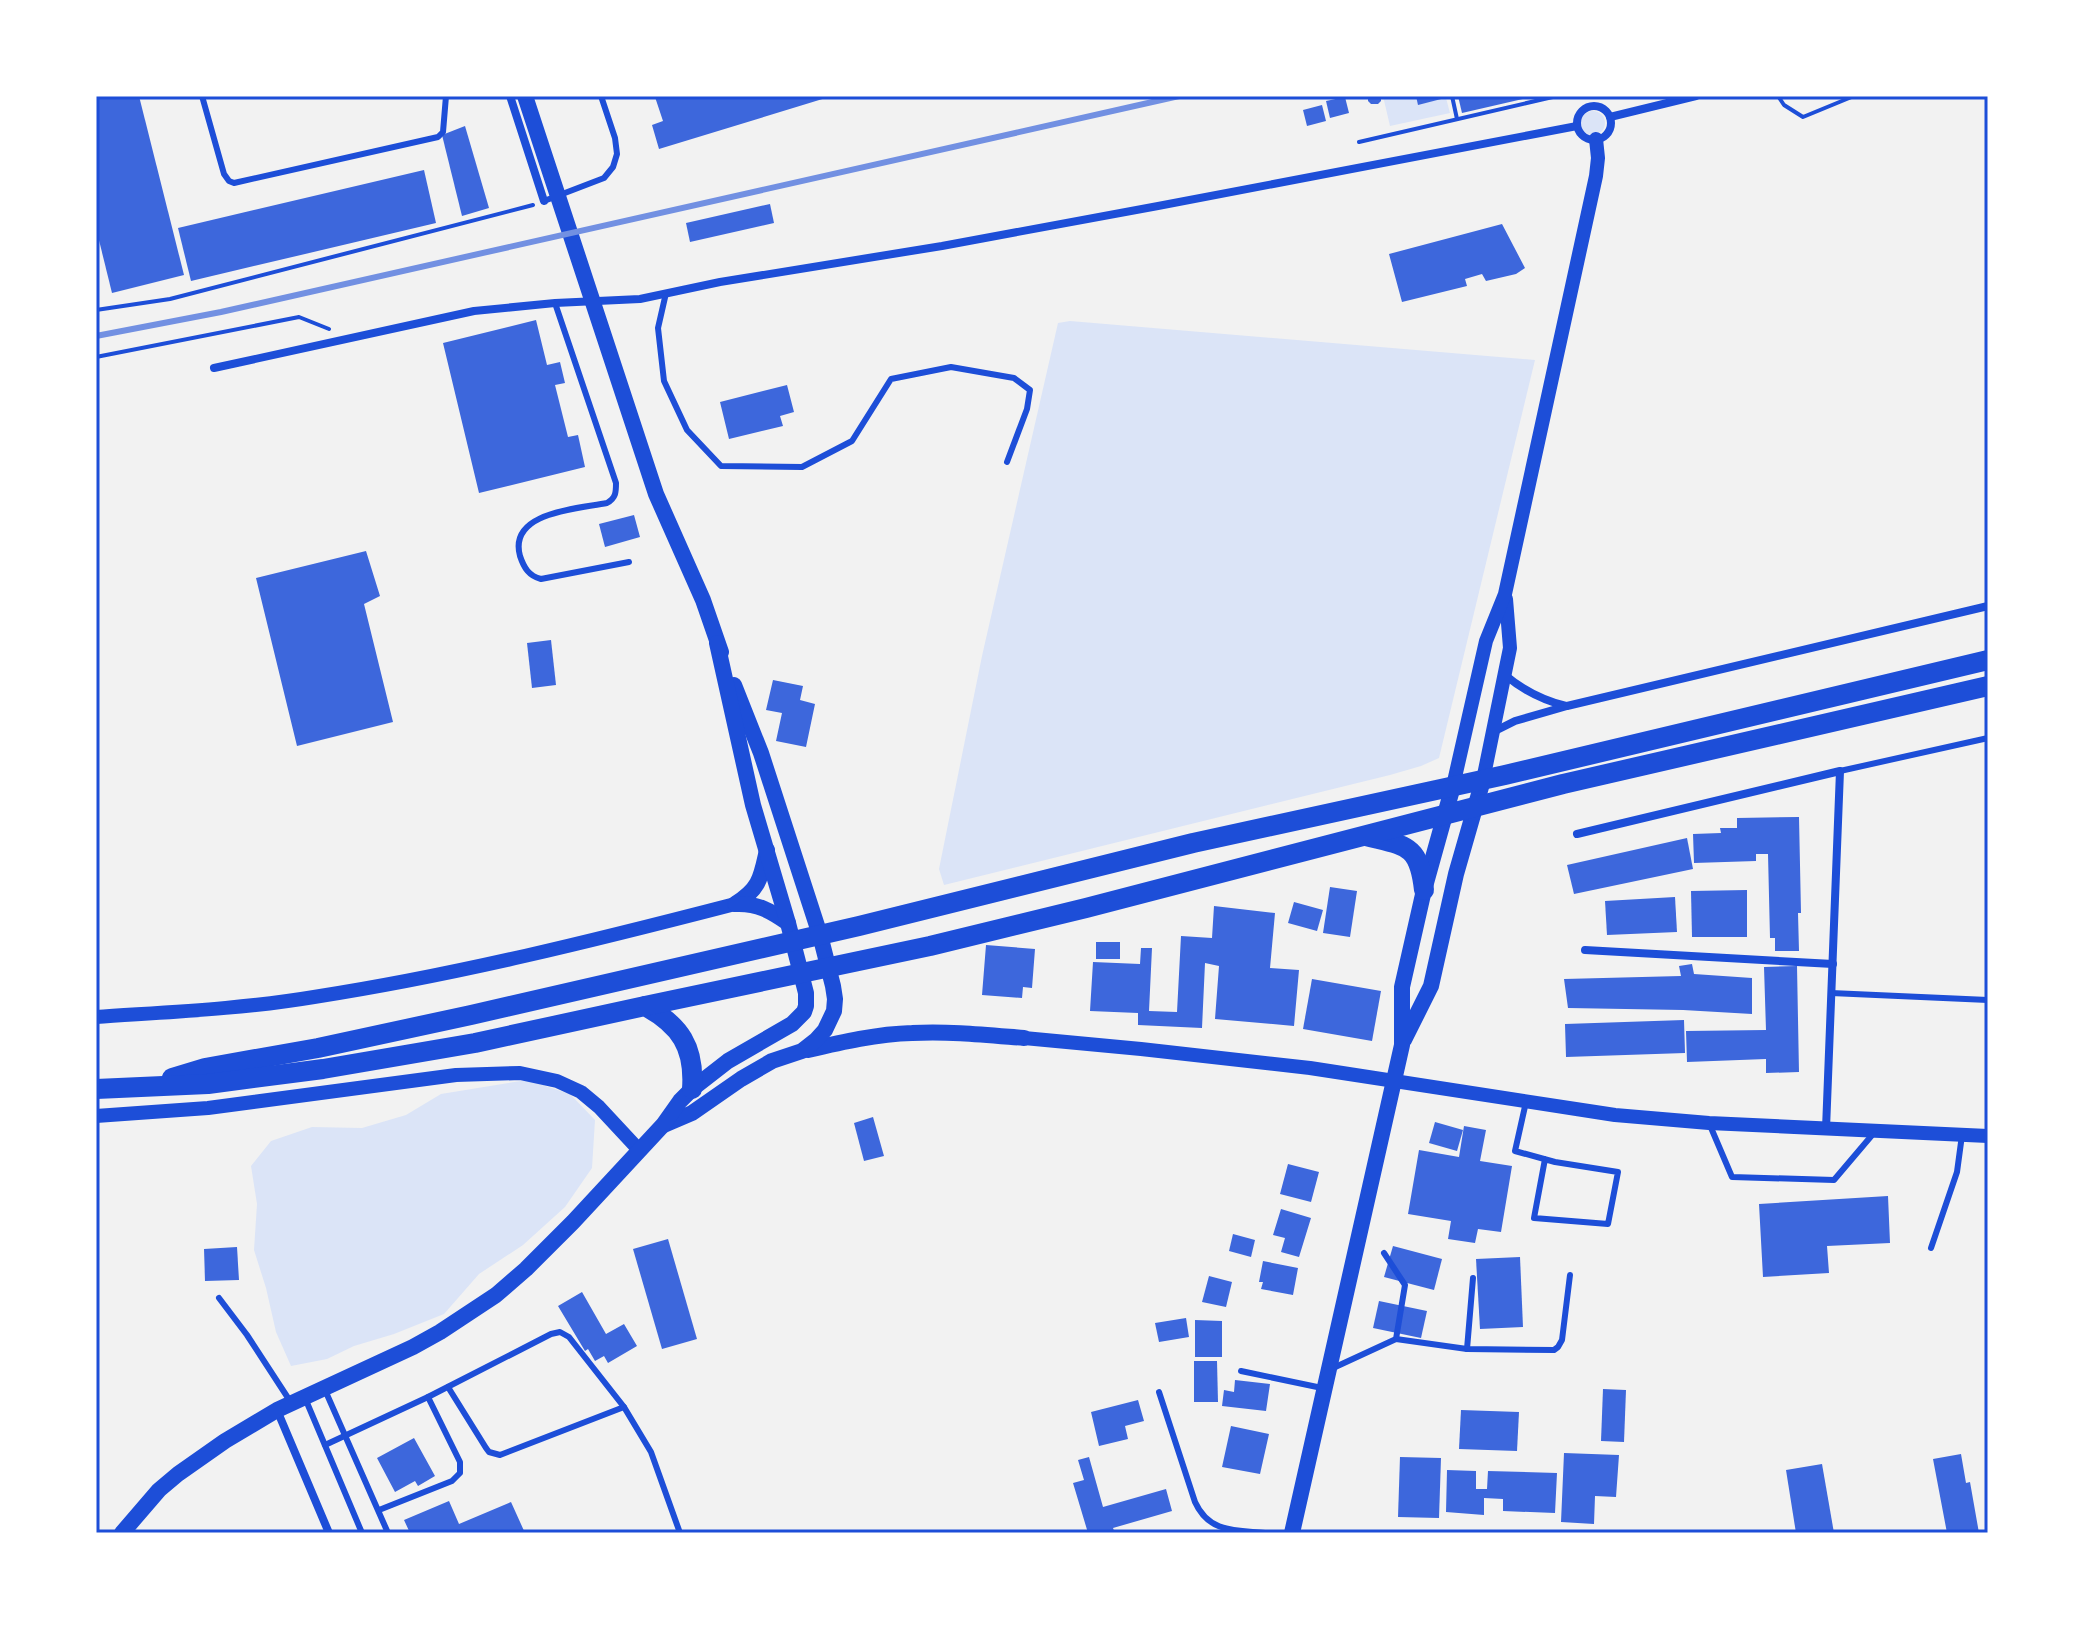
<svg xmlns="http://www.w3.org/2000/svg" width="2084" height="1629" font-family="'Noto Serif',serif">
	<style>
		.green { fill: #dbe4f7 }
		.building { fill: #3d67dc }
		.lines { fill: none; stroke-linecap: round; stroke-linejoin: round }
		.path { stroke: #1d4ed8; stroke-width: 4 }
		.service { stroke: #1d4ed8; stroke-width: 6 }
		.minor { stroke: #1d4ed8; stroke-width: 8 }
		.tertiary { stroke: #1d4ed8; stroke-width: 14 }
		.secondary { stroke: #1d4ed8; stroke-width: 16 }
		.primary { stroke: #1d4ed8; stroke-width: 20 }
		.rail { stroke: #7290e2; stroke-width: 6 }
		.neatline { fill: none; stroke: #1d4ed8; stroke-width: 3 }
	</style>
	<rect width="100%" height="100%" fill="#f2f2f2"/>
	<g class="green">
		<polygon points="1383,96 1416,96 1419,104 1446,98 1450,113 1390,126"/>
		<circle cx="1593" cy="123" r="12"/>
		<polygon points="1070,321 1535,360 1439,758 1421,766 1390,775 944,885 939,869 982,656 1058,323"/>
		<polygon points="527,1080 570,1094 595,1120 592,1168 565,1207 523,1245 479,1274 444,1314 394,1334 354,1346 327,1359 291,1366 276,1332 266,1288 254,1250 257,1204 251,1166 271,1141 312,1127 362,1128 406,1115 441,1094"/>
	</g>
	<g class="building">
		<polygon points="96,96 139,96 184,275 112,293 96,228"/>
		<polygon points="659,96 828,96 829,97 659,149 652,125 663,121 655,97"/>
		<polygon points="1368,96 1381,96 1381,101 1378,104 1371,104 1368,101"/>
		<polygon points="1416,96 1449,96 1449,97 1418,105"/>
		<polygon points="1458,96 1531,96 1531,97 1462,113"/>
		<polygon points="1345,97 1349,113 1330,118 1326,101"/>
		<polygon points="1322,105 1326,121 1307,126 1303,110"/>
		<polygon points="465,126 489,208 462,216 442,135"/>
		<polygon points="424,170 436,223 191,281 178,228"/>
		<polygon points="770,204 774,223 690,242 686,223"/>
		<polygon points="1502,224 1525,268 1516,274 1486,281 1482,274 1465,279 1467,286 1402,302 1389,254"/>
		<polygon points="536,320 547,365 560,362 565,383 555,385 568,437 578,435 585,467 479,493 443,343"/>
		<polygon points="787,385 794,412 780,416 783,426 729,439 720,402"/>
		<polygon points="634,515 640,537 605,547 599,524"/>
		<polygon points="366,551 380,596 364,604 393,722 297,746 256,578"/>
		<polygon points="551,640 556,685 532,688 527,643"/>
		<polygon points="773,680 803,686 800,700 815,704 806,747 776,741 782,713 766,710"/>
		<polygon points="1799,817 1801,913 1798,913 1799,951 1775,951 1775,938 1770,938 1768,854 1756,854 1756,861 1694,863 1693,834 1721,833 1720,828 1737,828 1737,818"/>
		<polygon points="1687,838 1693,869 1574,894 1567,865"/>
		<polygon points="1330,887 1357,891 1350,937 1323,933"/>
		<polygon points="1747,890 1747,937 1692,937 1691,891"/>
		<polygon points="1675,897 1677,932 1607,935 1605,901"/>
		<polygon points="1294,902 1323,910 1317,931 1288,923"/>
		<polygon points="1214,906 1275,913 1270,968 1299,970 1294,1026 1215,1019 1219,966 1205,963 1202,1028 1138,1025 1138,1013 1090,1011 1093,962 1140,964 1141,948 1152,948 1149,1011 1177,1012 1181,936 1212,938"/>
		<rect x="1096" y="942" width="24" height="17"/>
		<polygon points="986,945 1035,949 1032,988 1023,987 1022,998 982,995"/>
		<polygon points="1692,964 1694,974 1752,978 1752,1014 1683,1010 1568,1008 1564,979 1681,976 1679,966"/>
		<polygon points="1797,966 1799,1072 1766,1073 1766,1059 1687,1062 1686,1031 1766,1030 1764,967"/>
		<polygon points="1312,979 1381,991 1372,1041 1303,1029"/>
		<polygon points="1684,1020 1685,1053 1566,1057 1565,1024"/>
		<polygon points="873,1117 884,1156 864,1161 854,1123"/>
		<polygon points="1435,1122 1463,1130 1457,1151 1429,1143"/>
		<polygon points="1464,1126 1486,1130 1480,1161 1512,1166 1501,1232 1478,1229 1475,1243 1448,1239 1451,1221 1408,1214 1419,1150 1459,1157"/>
		<polygon points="1288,1164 1319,1172 1311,1202 1280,1194"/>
		<polygon points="1888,1196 1890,1243 1827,1246 1829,1273 1763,1277 1759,1204"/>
		<polygon points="1281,1209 1311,1218 1299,1257 1281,1252 1285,1238 1273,1235"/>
		<polygon points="1233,1234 1255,1240 1251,1257 1229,1251"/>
		<polygon points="668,1239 697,1339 662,1349 633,1249"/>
		<polygon points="1393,1246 1442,1259 1434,1290 1384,1277"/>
		<polygon points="237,1247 239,1280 205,1281 204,1249"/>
		<polygon points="1520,1257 1523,1327 1480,1329 1476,1259"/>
		<polygon points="1263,1261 1298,1268 1293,1295 1261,1289 1263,1282 1259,1282"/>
		<polygon points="1209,1276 1232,1282 1226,1307 1202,1302"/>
		<polygon points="582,1292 606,1334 624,1324 637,1346 608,1363 604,1356 595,1361 588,1349 585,1351 558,1306"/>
		<polygon points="1379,1301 1427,1311 1421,1338 1373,1328"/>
		<polygon points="1186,1318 1189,1337 1159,1342 1155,1323"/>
		<polygon points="1195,1320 1222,1321 1222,1357 1195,1357"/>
		<polygon points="1194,1361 1217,1361 1218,1402 1194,1402"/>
		<polygon points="1235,1380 1270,1384 1266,1411 1222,1406 1224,1390 1234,1392"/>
		<polygon points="1603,1389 1626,1390 1624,1442 1601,1441"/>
		<polygon points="1138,1400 1144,1421 1125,1426 1128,1439 1099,1446 1091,1412"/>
		<polygon points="1461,1410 1519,1412 1517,1451 1459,1449"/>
		<polygon points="1231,1426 1269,1434 1260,1474 1222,1467"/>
		<polygon points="414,1438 435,1476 418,1486 415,1481 395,1492 377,1458"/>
		<polygon points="1564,1453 1619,1455 1616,1497 1595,1496 1594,1524 1561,1522"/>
		<polygon points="1961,1454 1966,1483 1970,1482 1979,1533 1947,1533 1933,1459"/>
		<polygon points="1089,1457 1103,1507 1166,1489 1172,1511 1113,1528 1115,1533 1088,1533 1073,1483 1084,1480 1078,1460"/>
		<polygon points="1400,1457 1441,1458 1439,1518 1398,1517"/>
		<polygon points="1822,1464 1834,1533 1796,1533 1786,1470"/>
		<polygon points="1447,1470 1476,1471 1476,1489 1487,1489 1488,1471 1557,1473 1555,1513 1503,1511 1503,1499 1484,1498 1484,1515 1446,1512"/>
		<polygon points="449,1501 459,1524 511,1502 525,1533 410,1533 404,1520"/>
	</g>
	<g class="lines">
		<g class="path">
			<polyline points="1452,96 1457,119"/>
			<polyline points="1778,96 1784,105 1803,117 1854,96"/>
			<polyline points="1359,142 1557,96"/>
			<polyline points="96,310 170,299 533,205"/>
			<polyline points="96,357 299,317 329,329"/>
		</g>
		<g class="service">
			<polyline points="202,96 224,174 229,181 234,183 438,137 443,132 446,96"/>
			<polyline points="544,201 604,178 613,167 617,154 615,138 601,96"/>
			<polyline points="666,293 658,328 664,381 687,430 721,466 802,467 852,441 891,379 951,367 1014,378 1030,390 1027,409 1007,462"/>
			<path d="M555,303L616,483C616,492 616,498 607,503C577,509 508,512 520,556C524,568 529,576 541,579L629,562"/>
			<polyline points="1840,771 1988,738"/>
			<polyline points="1831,993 1988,1000"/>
			<polyline points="1526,1102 1515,1151 1555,1162 1618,1172 1608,1224 1534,1218 1545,1159"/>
			<polyline points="1709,1123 1732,1177 1834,1180 1873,1134"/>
			<polyline points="1931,1248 1957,1172 1962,1135"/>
			<polyline points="219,1298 247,1335 290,1401"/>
			<polyline points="1396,1339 1467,1349 1554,1350 1558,1347 1562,1340 1570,1275"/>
			<polyline points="1467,1349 1473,1278"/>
			<polyline points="1331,1369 1396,1339 1405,1285 1384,1253"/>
			<polyline points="1241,1371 1322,1388"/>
			<polyline points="448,1387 486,1448 489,1452 500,1455 624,1407"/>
			<polyline points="325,1390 388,1533"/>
			<path d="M1159,1392L1195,1502C1209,1533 1235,1530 1265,1533"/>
			<polyline points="305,1398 362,1533"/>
			<polyline points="325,1445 428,1397 551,1334 560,1332 569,1337 624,1407 651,1452 680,1533"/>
			<polyline points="379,1510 452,1481 460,1473 460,1462 428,1397"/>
		</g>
		<g class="minor">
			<polyline points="510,96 544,201"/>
			<circle cx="1594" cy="123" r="17"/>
			<polyline points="1610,117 1696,96"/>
			<polyline points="214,368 474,311 555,303 640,299 720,282 942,246 1158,206 1577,126"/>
			<path d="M1505,675C1524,691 1542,700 1566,706"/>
			<polyline points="1493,732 1515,721 1567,706 1988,606"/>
			<polyline points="1577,834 1840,771 1826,1129"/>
			<polyline points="1585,950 1833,964"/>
			<polyline points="277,1410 329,1533"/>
		</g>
		<g class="tertiary">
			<polyline points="1483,780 1510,648 1506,599"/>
			<polyline points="1453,786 1486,641 1505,594 1596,176 1598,158 1596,139"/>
			<path d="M96,1017C168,1012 242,1009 314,997C456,975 596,940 735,904"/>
			<polyline points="1024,1038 1141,1049 1310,1068 1615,1115 1709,1123 1988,1136"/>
			<polyline points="96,1116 208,1108 456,1075 520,1073 557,1081 581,1092 599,1107 639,1150"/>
		</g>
		<g class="secondary">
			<polyline points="525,96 656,494 703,600 721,652"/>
			<path d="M735,904C760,889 761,877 767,850"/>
			<path d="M736,904C757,903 771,911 788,923"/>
			<polyline points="1404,1040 1431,986 1456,874 1483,780"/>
			<path d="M808,1050C842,1042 877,1034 912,1033C949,1031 987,1035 1024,1038"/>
			<polyline points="664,1125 692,1113 741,1079 772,1061 802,1051 816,1040 825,1030 834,1011 835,999 833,986 820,935 761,753 734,685"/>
			<polyline points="122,1533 159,1490 178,1474 225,1441 277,1410 413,1347 440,1332 496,1295 526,1269 573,1222 663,1125 680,1101 692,1089 728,1061 792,1024 804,1012 806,1006 806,993 788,923 753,805 717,643"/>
			<polyline points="1292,1533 1402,1045 1402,987 1424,890 1453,786"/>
		</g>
		<g class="primary">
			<path d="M1366,836C1406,846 1419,844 1424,890"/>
			<path d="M645,1006C680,1025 695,1047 692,1089"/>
			<polyline points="172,1078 205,1068 318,1048 471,1015 859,926 1193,843 1505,775 1988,660"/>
			<polyline points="96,1089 208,1084 323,1069 475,1043 645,1006 930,946 1086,908 1563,784 1988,686"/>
		</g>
		<polyline class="rail" points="96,336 221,312 1179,96"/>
	</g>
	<rect width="2084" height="1629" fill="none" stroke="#ffffff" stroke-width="196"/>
	<rect x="98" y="98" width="1888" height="1433" class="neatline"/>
</svg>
